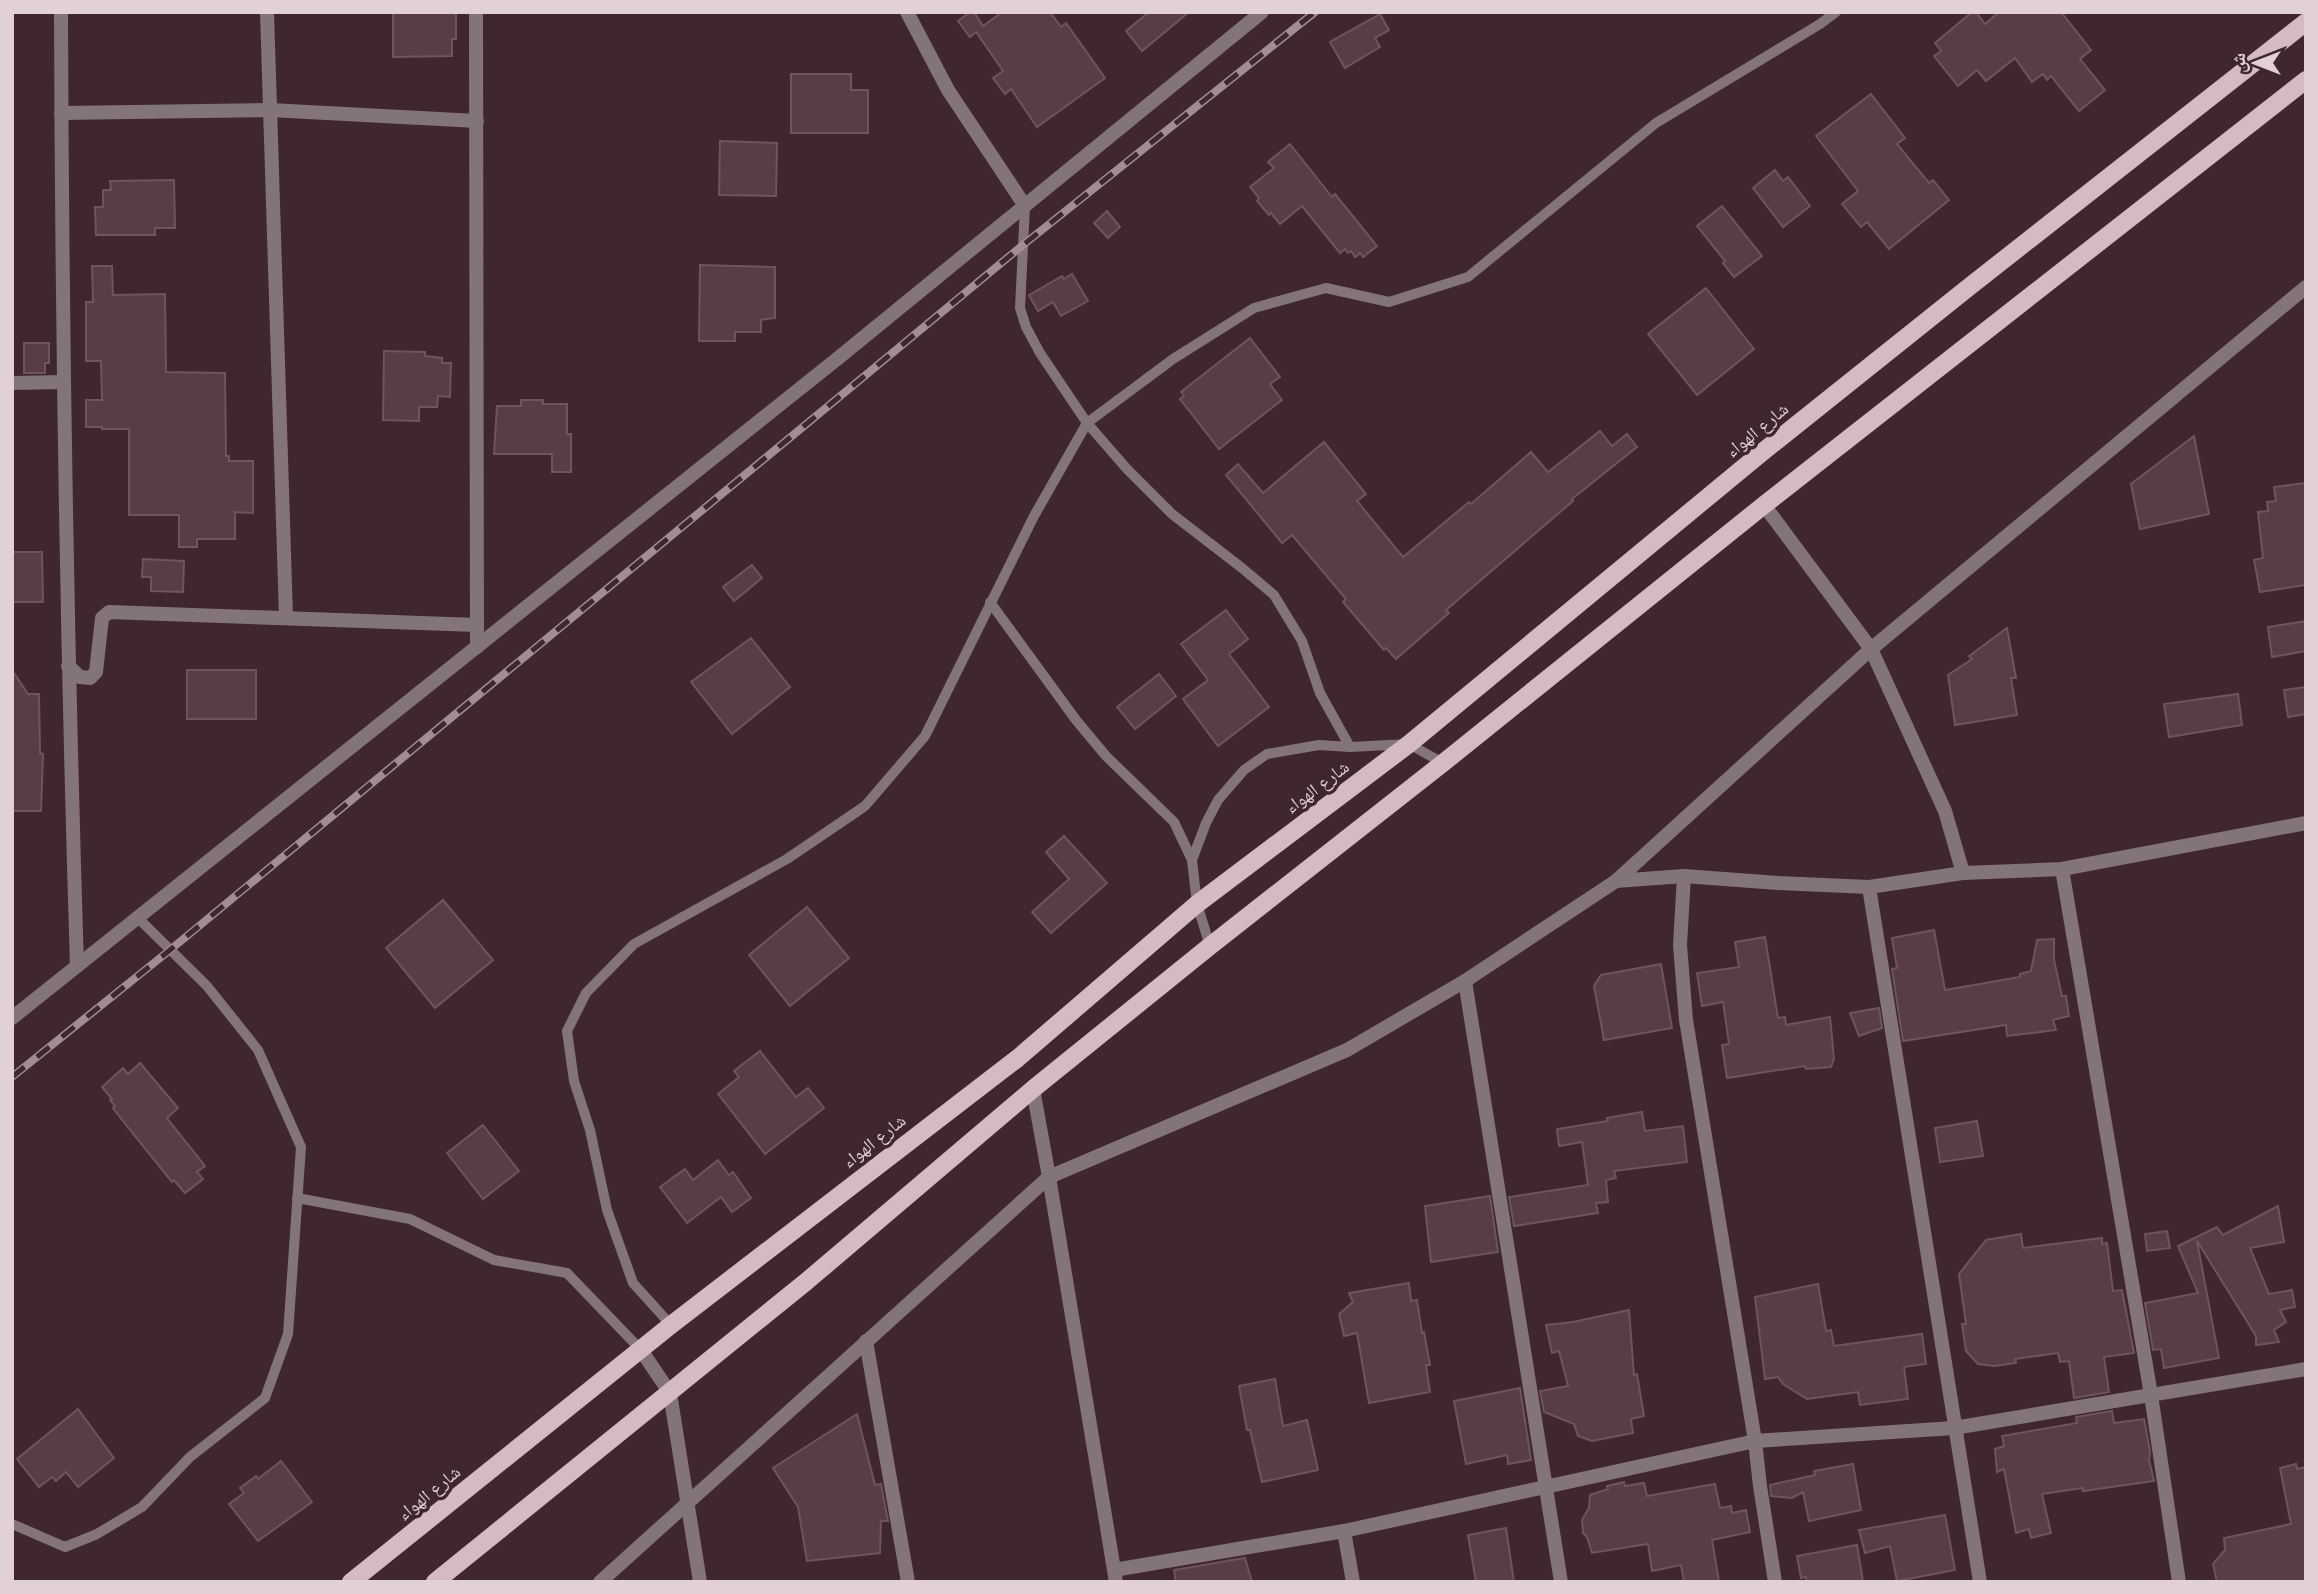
<svg xmlns="http://www.w3.org/2000/svg" width="2318" height="1594" font-family="Helvetica,'Noto Naskh Arabic',sans-serif">
	<style>
		.building { fill: #583d46; stroke: #6f535d; stroke-width: 2 }
		.lines { fill: none; stroke-linecap: round; stroke-linejoin: round }
		.service { stroke: #827479; stroke-width: 10 }
		.minor { stroke: #827479; stroke-width: 14 }
		.tertiary { stroke: #827479; stroke-width: 14 }
		.primary { stroke: #d6bac3; stroke-width: 18 }
		.rail-casing { stroke: #a18d93; stroke-width: 8 }
		.rail { stroke: #3f262f; stroke-width: 5; stroke-dasharray: 16; stroke-linecap: butt }
		.labels { text-anchor: middle; stroke-width: 7; stroke-linejoin: round; paint-order: stroke }
		.street-label { font-size: 18px; fill: #e1d0d5; stroke: #3f262f }
	</style>
	<rect width="100%" height="100%" fill="#3f262f"/>
	<g class="building">
		<polygon points="393,12 456,12 456,39 452,39 452,56 393,57"/>
		<polygon points="970,12 974,12 983,26 1002,12 1050,12 1061,27 1066,23 1105,78 1037,127 1011,89 1005,94 993,78 1003,71 976,32 970,37 958,21"/>
		<polygon points="1149,12 1189,12 1142,51 1126,31"/>
		<polygon points="1972,12 1976,12 1985,24 1999,12 2061,12 2091,50 2080,59 2105,90 2079,111 2051,76 2047,80 2043,74 2032,82 2015,58 1986,81 1977,70 1958,86 1934,56 1941,51 1935,43"/>
		<polygon points="1380,14 1389,30 1375,38 1380,47 1345,68 1330,42"/>
		<polygon points="791,74 851,74 851,90 868,90 868,133 791,133"/>
		<polygon points="1871,94 1905,138 1897,144 1929,183 1933,180 1949,200 1889,249 1867,222 1861,227 1842,204 1858,191 1816,136"/>
		<polygon points="720,141 777,143 776,196 719,195"/>
		<polygon points="1290,144 1332,197 1335,194 1377,246 1363,257 1360,253 1355,257 1351,251 1348,253 1345,249 1340,253 1302,206 1280,224 1271,213 1269,215 1257,201 1259,198 1250,187 1274,168 1268,162"/>
		<polygon points="1775,170 1783,181 1788,177 1810,206 1783,227 1753,188"/>
		<polygon points="174,180 175,228 155,228 155,235 96,235 95,207 103,207 103,190 111,190 110,181"/>
		<polygon points="1722,206 1762,256 1734,277 1723,263 1725,261 1697,226"/>
		<polygon points="1107,211 1120,227 1108,238 1094,223"/>
		<polygon points="700,265 775,267 775,318 761,320 761,332 735,332 735,341 699,341"/>
		<polygon points="92,266 112,266 113,295 165,294 166,372 225,373 226,456 229,456 229,461 253,461 253,513 235,512 235,539 197,539 197,547 179,547 179,515 129,515 129,429 102,429 102,427 86,427 86,400 102,400 101,361 86,361 86,302 93,302"/>
		<polygon points="1072,274 1088,301 1061,316 1053,302 1038,311 1029,295 1062,276 1064,279"/>
		<polygon points="1706,288 1754,349 1697,395 1648,334"/>
		<polygon points="1250,338 1280,377 1270,384 1282,400 1219,449 1180,399 1184,396 1181,392"/>
		<polygon points="24,343 49,343 49,363 45,363 45,373 24,373"/>
		<polygon points="384,351 425,352 425,356 442,358 442,363 451,363 450,397 438,396 437,407 419,407 419,421 383,420"/>
		<polygon points="521,400 543,400 543,404 567,404 567,434 571,434 571,472 552,472 552,454 494,454 497,406 521,406"/>
		<polygon points="1600,431 1612,446 1627,434 1637,447 1572,499 1573,501 1446,610 1449,613 1396,659 1386,648 1384,650 1343,602 1346,599 1292,535 1282,543 1226,475 1238,464 1263,493 1324,442 1366,494 1357,501 1403,557 1469,502 1471,504 1531,452 1548,472"/>
		<polygon points="2194,436 2209,514 2140,529 2131,484"/>
		<polygon points="2306,483 2306,585 2260,592 2254,560 2263,558 2258,512 2268,511 2267,502 2276,501 2274,487"/>
		<polygon points="12,552 42,552 43,602 12,602"/>
		<polygon points="143,559 184,561 183,592 151,591 151,577 142,577"/>
		<polygon points="752,565 762,578 734,601 723,587"/>
		<polygon points="1226,610 1248,639 1229,654 1269,707 1218,746 1183,699 1208,680 1181,644"/>
		<polygon points="2306,621 2306,651 2272,657 2268,627"/>
		<polygon points="2007,628 2016,678 2011,678 2017,715 1955,725 1948,675 1972,659 1969,656"/>
		<polygon points="751,638 790,687 732,734 691,682"/>
		<polygon points="12,670 28,694 39,694 40,753 43,754 41,811 12,811"/>
		<rect x="187" y="670" width="69" height="49"/>
		<polygon points="1159,674 1176,696 1135,729 1117,707"/>
		<polygon points="2306,687 2306,714 2288,717 2284,690"/>
		<polygon points="2238,694 2242,725 2169,737 2164,704"/>
		<polygon points="1064,836 1107,883 1051,933 1032,912 1069,879 1046,852"/>
		<polygon points="443,900 493,960 435,1008 386,948"/>
		<polygon points="807,907 849,958 790,1006 749,955"/>
		<polygon points="1934,930 1945,990 2020,977 2020,974 2031,971 2037,940 2054,939 2054,960 2062,996 2066,996 2069,1016 2053,1020 2056,1030 2007,1036 2006,1025 1903,1041 1892,969 1897,968 1892,938"/>
		<polygon points="1765,937 1778,1018 1785,1017 1786,1025 1830,1017 1834,1059 1831,1067 1806,1069 1805,1066 1727,1078 1722,1045 1729,1044 1723,1002 1702,1006 1697,973 1739,967 1735,942"/>
		<polygon points="1661,964 1672,1028 1604,1040 1594,986 1601,975"/>
		<polygon points="1879,1008 1882,1028 1859,1036 1850,1013"/>
		<polygon points="760,1051 796,1097 808,1088 824,1108 765,1154 718,1094 739,1077 734,1071"/>
		<polygon points="140,1063 178,1108 167,1118 205,1166 197,1172 203,1179 185,1193 174,1180 172,1182 126,1125 113,1108 115,1106 110,1100 112,1099 102,1087 123,1068 128,1074"/>
		<polygon points="1642,1112 1645,1131 1683,1126 1687,1162 1614,1171 1616,1178 1606,1180 1608,1202 1596,1203 1598,1213 1514,1226 1509,1197 1588,1185 1582,1142 1559,1146 1557,1129 1608,1121 1607,1118"/>
		<polygon points="1977,1121 1983,1156 1940,1162 1935,1128"/>
		<polygon points="483,1125 519,1171 483,1199 447,1153"/>
		<polygon points="718,1160 729,1175 733,1172 751,1198 732,1212 721,1197 687,1223 660,1187 685,1169 693,1180"/>
		<polygon points="1490,1196 1498,1252 1431,1262 1425,1206"/>
		<polygon points="2278,1206 2284,1242 2250,1248 2269,1294 2292,1290 2295,1307 2280,1310 2286,1322 2274,1330 2279,1342 2256,1345 2256,1336 2197,1241 2219,1358 2164,1368 2161,1349 2153,1350 2145,1303 2198,1293 2178,1246 2217,1227 2223,1235"/>
		<polygon points="2167,1231 2170,1248 2147,1251 2145,1234"/>
		<polygon points="2021,1234 2023,1248 2102,1238 2102,1244 2107,1243 2113,1291 2122,1290 2134,1353 2104,1357 2109,1392 2074,1398 2069,1361 2060,1362 2058,1353 2015,1359 2016,1363 1994,1366 1978,1364 1966,1351 1962,1324 1966,1324 1959,1274 1986,1240"/>
		<polygon points="1409,1283 1411,1301 1417,1300 1422,1333 1424,1332 1430,1365 1426,1365 1430,1392 1369,1403 1357,1333 1344,1336 1339,1314 1353,1302 1349,1293"/>
		<polygon points="1818,1284 1826,1331 1831,1330 1834,1346 1922,1334 1926,1364 1904,1367 1908,1399 1860,1405 1858,1392 1807,1399 1783,1384 1778,1377 1765,1379 1755,1297"/>
		<polygon points="1629,1310 1634,1375 1637,1374 1644,1416 1631,1419 1633,1433 1592,1441 1578,1436 1574,1424 1544,1412 1540,1391 1568,1386 1559,1351 1552,1353 1546,1325 1573,1322"/>
		<polygon points="1275,1379 1283,1426 1307,1420 1318,1470 1262,1482 1250,1430 1247,1430 1239,1386"/>
		<polygon points="1520,1388 1531,1460 1508,1464 1507,1455 1466,1464 1454,1401"/>
		<polygon points="78,1409 114,1458 78,1487 66,1472 56,1481 52,1477 39,1487 17,1459"/>
		<polygon points="2112,1411 2114,1423 2144,1419 2150,1451 2149,1460 2154,1481 2083,1491 2083,1488 2042,1494 2051,1533 2031,1538 2029,1529 2016,1533 2004,1469 1997,1472 1995,1449 2004,1446 2002,1436 2077,1423 2076,1417"/>
		<polygon points="857,1414 875,1485 881,1484 888,1521 881,1521 880,1553 807,1561 798,1507 773,1468"/>
		<polygon points="281,1461 312,1502 258,1541 229,1504 244,1493 240,1488 256,1476 258,1479"/>
		<polygon points="1853,1464 1861,1510 1809,1521 1803,1492 1792,1498 1771,1496 1770,1485 1815,1475 1814,1471"/>
		<polygon points="2296,1464 2297,1469 2306,1467 2306,1582 2217,1582 2213,1564 2225,1550 2224,1538 2291,1524 2280,1468"/>
		<polygon points="1624,1482 1625,1486 1644,1483 1647,1496 1715,1484 1720,1508 1731,1506 1732,1513 1746,1510 1750,1532 1712,1540 1719,1582 1684,1582 1681,1565 1652,1571 1648,1544 1592,1553 1587,1537 1583,1533 1582,1520 1589,1508 1590,1495 1608,1489 1607,1486"/>
		<polygon points="1945,1515 1955,1570 1897,1581 1890,1546 1865,1553 1859,1530"/>
		<polygon points="1506,1528 1514,1582 1476,1582 1468,1535"/>
		<polygon points="1857,1545 1863,1582 1807,1582 1806,1577 1801,1578 1797,1556"/>
		<polygon points="1245,1558 1252,1582 1176,1582 1174,1570"/>
	</g>
	<g class="lines">
		<g class="service">
			<polyline points="1025,206 1020,308 1026,327 1040,353 1087,423 1127,469 1172,514 1242,568 1274,595 1302,641 1320,693 1350,747"/>
			<polyline points="990,602 1076,720 1106,756 1174,822 1192,860 1197,904 1210,946"/>
			<polyline points="1192,860 1206,823 1218,800 1244,770 1267,754 1319,745 1350,747 1409,744 1443,763"/>
			<polyline points="297,1198 410,1219 494,1260 567,1273 641,1350"/>
			<polyline points="671,1325 633,1283 607,1210 590,1130 574,1081 567,1031 586,993 634,944 787,859 865,806 925,736 1034,516 1087,423 1173,359 1254,308 1326,288 1389,302 1468,277 1656,123 1820,24 1836,12"/>
			<polyline points="12,1524 65,1547 97,1534 142,1507 190,1457 265,1398 288,1334 301,1147 258,1050 207,986 138,918"/>
		</g>
		<g class="minor">
			<path d="M61,12C62,330 67,648 77,966"/>
			<polyline points="267,12 286,617"/>
			<polyline points="476,12 477,647"/>
			<polyline points="907,12 948,90 1025,206"/>
			<polyline points="61,113 270,110 477,121"/>
			<polyline points="12,383 64,382"/>
			<polyline points="1764,505 1871,649 1945,811 1963,873"/>
			<polyline points="68,666 80,677 90,678 96,672 102,618 109,612 477,625"/>
			<polyline points="2062,869 2151,1395 2179,1582"/>
			<polyline points="1684,876 1680,945 1686,1020 1755,1441 1760,1486 1775,1582"/>
			<polyline points="1616,881 1684,876 1778,883 1869,887 1963,873 2062,869 2306,823"/>
			<polyline points="1869,887 1980,1582"/>
			<polyline points="1465,981 1561,1582"/>
			<polyline points="12,1018 837,359 1262,12"/>
			<polyline points="866,1341 908,1582"/>
			<polyline points="1344,1531 1353,1582"/>
			<polyline points="1114,1570 1344,1531 1755,1441 1954,1428 2306,1369"/>
			<polyline points="600,1582 1049,1177 1347,1050 1465,981 1616,881 1871,649 2306,287"/>
		</g>
		<g class="tertiary">
			<polyline points="1033,1089 1049,1177 1116,1582"/>
			<polyline points="641,1350 670,1393 700,1582"/>
		</g>
		<g class="primary">
			<polyline points="351,1582 671,1325 1018,1058 1197,904 1409,744 1760,454 1969,287 2306,22"/>
			<polyline points="435,1582 807,1281 1033,1089 1210,946 1443,763 1764,505 2306,80"/>
		</g>
		<defs>
			<polyline id="rail" points="12,1077 170,950 1023,245 1315,12"/>
		</defs>
		<use href="#rail" class="rail-casing"/>
		<use href="#rail" class="rail"/>
	</g>
	<g class="labels">
		<g class="street-label">
			<text transform="translate(1757 430) rotate(-39)" y="6">شارع الهواء</text>
			<text transform="translate(1317 787) rotate(-37)" y="6">شارع الهواء</text>
			<text transform="translate(874 1141) rotate(-38)" y="6">شارع الهواء</text>
			<text transform="translate(429 1493) rotate(-39)" y="6">شارع الهواء</text>
		</g>
	</g>
	<rect width="2318" height="1594" fill="none" stroke="#e1d0d5" stroke-width="28"/>
	<g transform="translate(2255 63) rotate(270)" stroke="#3f262f" stroke-width="5" paint-order="stroke">
	<path d="M0-5L12 26L0 18L-12 26Z" fill="#e1d0d5"/>
	<text y="-10" font-size="19" font-weight="bold" text-anchor="middle" fill="#e1d0d5">ش</text>
	</g>
</svg>
